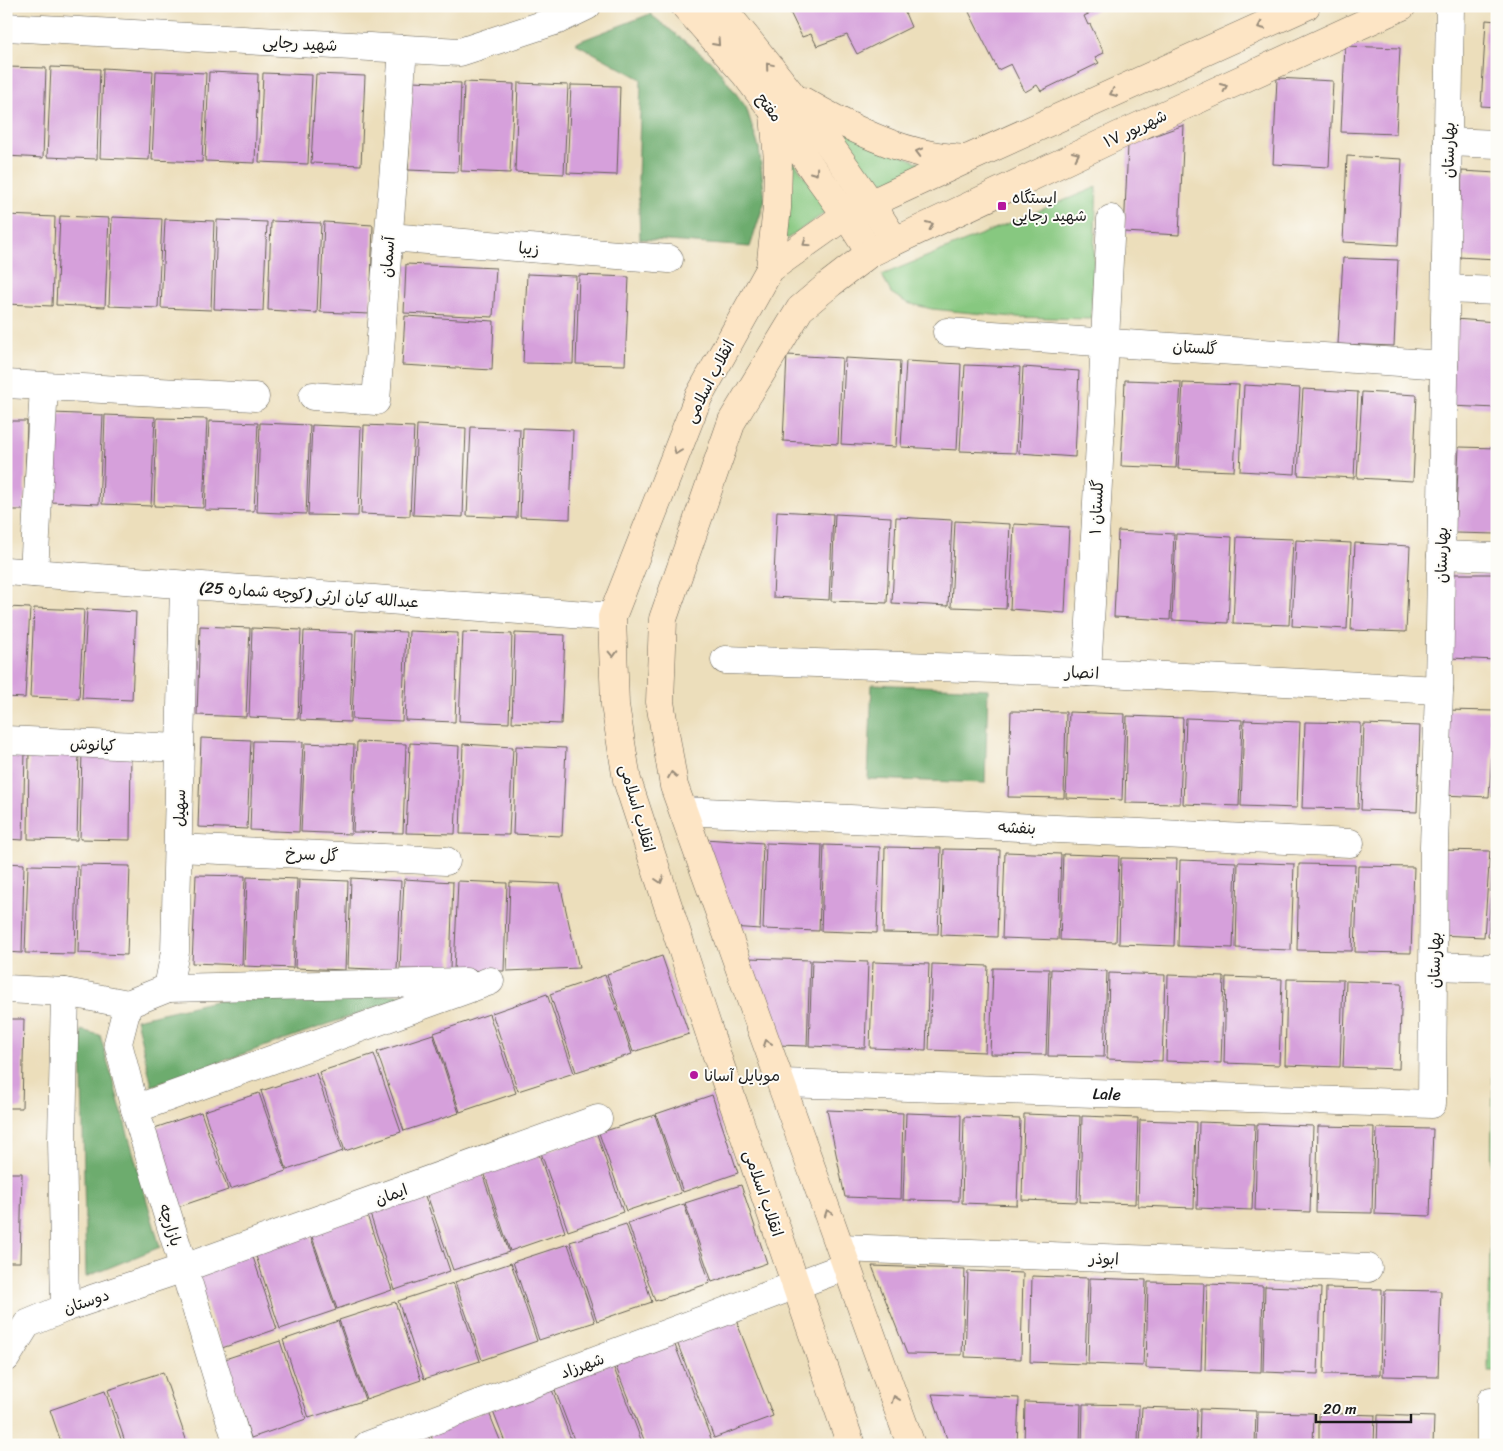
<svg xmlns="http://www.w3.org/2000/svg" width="1503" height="1451" font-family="Sriracha,'Playpen Sans Arabic',sans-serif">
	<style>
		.green { fill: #87c880; stroke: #52724e }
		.forest { fill: #6dac6e; stroke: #446445 }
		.building { fill: #d6a0db }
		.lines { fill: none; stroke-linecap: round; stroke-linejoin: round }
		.street-casing { stroke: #656054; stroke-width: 29 }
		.secondary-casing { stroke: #656054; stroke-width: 29 }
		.street { stroke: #fff; stroke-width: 28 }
		.secondary { stroke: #fde5c5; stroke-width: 28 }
		.oneway { stroke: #988b79 }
		.poi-dot { fill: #b5179e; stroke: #fdfcf7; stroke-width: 2 }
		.labels { text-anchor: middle; stroke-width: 4; stroke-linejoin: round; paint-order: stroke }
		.street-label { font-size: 16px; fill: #1c1c1c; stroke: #fdfcf7 }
		.poi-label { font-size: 16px; fill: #1c1c1c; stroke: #fdfcf7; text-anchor: start }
	</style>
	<rect width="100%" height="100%" fill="#fdfcf7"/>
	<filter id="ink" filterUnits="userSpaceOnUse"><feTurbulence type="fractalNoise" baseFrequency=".02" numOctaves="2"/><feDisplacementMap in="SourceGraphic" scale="10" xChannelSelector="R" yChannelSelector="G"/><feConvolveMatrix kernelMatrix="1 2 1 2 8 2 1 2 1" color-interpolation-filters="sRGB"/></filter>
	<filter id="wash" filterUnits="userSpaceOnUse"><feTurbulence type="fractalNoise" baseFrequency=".0096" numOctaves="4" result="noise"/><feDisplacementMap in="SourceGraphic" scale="20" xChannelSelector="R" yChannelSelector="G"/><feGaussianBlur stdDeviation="1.12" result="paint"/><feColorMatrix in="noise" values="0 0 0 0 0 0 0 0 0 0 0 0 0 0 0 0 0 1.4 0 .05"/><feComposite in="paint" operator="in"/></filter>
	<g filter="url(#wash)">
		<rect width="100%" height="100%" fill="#ecdebb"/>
		<g class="green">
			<polygon points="829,123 929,167 873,190"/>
			<polygon points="785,149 829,210 784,241"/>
			<polygon points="1097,187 1091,319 1014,317 932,309 907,303 891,293 882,275"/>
			<polygon points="1494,1012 1497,1012 1497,1371 1488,1371"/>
		</g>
		<g class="forest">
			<polygon points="650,14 714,64 746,107 759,148 765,200 750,247 640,239 638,179 641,79 575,43"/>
			<polygon points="872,684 988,689 985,783 868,779"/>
			<polygon points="414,994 152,1086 136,1019 215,1001"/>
			<polygon points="81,1030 100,1035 160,1247 86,1277"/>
		</g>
		<g id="blocks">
			<g class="building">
				<polygon points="787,6 906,6 903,8 911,27 857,54 847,35 817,46 811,34 802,37"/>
				<polygon points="981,6 1106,6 1084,16 1088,25 1090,24 1104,53 1095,57 1099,63 1041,91 1037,85 1025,92 1011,64 998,70 969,12"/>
				<polygon points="1486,20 1497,21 1497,107 1481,106"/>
				<polygon points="1345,46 1400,48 1396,134 1341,132"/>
				<polygon points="6,67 46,68 43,158 6,156"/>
				<polygon points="51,67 100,69 97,159 47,157"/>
				<polygon points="103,68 153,71 149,160 100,158"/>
				<polygon points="156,71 206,73 202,162 152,160"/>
				<polygon points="209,72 258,74 255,163 205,161"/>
				<polygon points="263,73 312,75 308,164 259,162"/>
				<polygon points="316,74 365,76 361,165 311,163"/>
				<polygon points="1277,78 1333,81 1329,167 1273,164"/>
				<polygon points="412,81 461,83 458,172 408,170"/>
				<polygon points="464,82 514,84 510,173 461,171"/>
				<polygon points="518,83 568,85 564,174 515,172"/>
				<polygon points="571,85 620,86 617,175 567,173"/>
				<polygon points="1184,125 1179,235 1124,232 1128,145"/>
				<polygon points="1347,156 1402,159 1398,245 1343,242"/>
				<polygon points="1462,171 1497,173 1497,259 1458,257"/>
				<polygon points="6,215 55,217 52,306 6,304"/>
				<polygon points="60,216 109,218 105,307 56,305"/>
				<polygon points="112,217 162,219 158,308 109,306"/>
				<polygon points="165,219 214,221 211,310 161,308"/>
				<polygon points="217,220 267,222 263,311 214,309"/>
				<polygon points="271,221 321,223 317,313 268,310"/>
				<polygon points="324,222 373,225 370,314 320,312"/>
				<polygon points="1343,258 1398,260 1394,346 1338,344"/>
				<polygon points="406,264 496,268 493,317 404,313"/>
				<polygon points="527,274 576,276 573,364 523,363"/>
				<polygon points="579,275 629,277 625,365 576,364"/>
				<polygon points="405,316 494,321 492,370 402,365"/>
				<polygon points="1454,319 1497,322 1497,408 1450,406"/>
				<polygon points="787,355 842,358 838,444 783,441"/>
				<polygon points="845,358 900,361 896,447 841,444"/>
				<polygon points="906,361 961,364 957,450 901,447"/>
				<polygon points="965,365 1020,367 1016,453 960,451"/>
				<polygon points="1023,367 1079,371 1075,457 1019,453"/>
				<polygon points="1125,380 1181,382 1176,468 1121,466"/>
				<polygon points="1183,383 1239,385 1234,471 1178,469"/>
				<polygon points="1244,385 1300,388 1295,474 1240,471"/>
				<polygon points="1303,389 1358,392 1354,478 1298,475"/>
				<polygon points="1362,392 1417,395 1413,481 1357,478"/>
				<polygon points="53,413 103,415 99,504 50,502"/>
				<polygon points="105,415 155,417 151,506 102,504"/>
				<polygon points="157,418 207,419 203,508 154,506"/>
				<polygon points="6,421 27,421 24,510 6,510"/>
				<polygon points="209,421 258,423 254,511 205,510"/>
				<polygon points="260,423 310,425 306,514 257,512"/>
				<polygon points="312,425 361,427 358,516 308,515"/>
				<polygon points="364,425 414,427 410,516 361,514"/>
				<polygon points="417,425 466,428 463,517 413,515"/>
				<polygon points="471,427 520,429 517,518 467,516"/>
				<polygon points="523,428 573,430 570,519 520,517"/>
				<polygon points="1459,447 1497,448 1497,534 1455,533"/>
				<polygon points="777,511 833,514 829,600 773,597"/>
				<polygon points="835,514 891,517 887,603 831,601"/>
				<polygon points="896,517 952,520 948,606 892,603"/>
				<polygon points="955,521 1010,524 1006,609 951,607"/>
				<polygon points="1014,524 1069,527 1065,613 1010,609"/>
				<polygon points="1118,531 1174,534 1170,620 1114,617"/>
				<polygon points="1176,534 1232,537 1228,623 1172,620"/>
				<polygon points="1237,537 1293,539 1289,625 1233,623"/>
				<polygon points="1296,540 1351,543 1347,629 1292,626"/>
				<polygon points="1355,543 1410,546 1406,632 1351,630"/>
				<polygon points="1450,574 1497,574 1496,660 1450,658"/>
				<polygon points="6,607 30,608 25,698 6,697"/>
				<polygon points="34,608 84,610 79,699 30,697"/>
				<polygon points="87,609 136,612 132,700 82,698"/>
				<polygon points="200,626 250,628 246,717 197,715"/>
				<polygon points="252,628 301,630 298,719 249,717"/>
				<polygon points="356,630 406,632 402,721 352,719"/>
				<polygon points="304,631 353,633 350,722 300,720"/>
				<polygon points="409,631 458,633 455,722 405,720"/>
				<polygon points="463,632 512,634 509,723 459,721"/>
				<polygon points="515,633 565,635 561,724 512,722"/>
				<polygon points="1445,710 1495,711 1489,797 1442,795"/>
				<polygon points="1011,711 1066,712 1064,798 1008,797"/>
				<polygon points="1069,712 1125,714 1122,800 1066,798"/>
				<polygon points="1127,716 1183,718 1180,804 1125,803"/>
				<polygon points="1186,718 1242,720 1239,806 1183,804"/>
				<polygon points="1244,720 1300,722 1297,808 1241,806"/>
				<polygon points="1305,722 1361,723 1358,809 1302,808"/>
				<polygon points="1364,724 1420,726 1417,812 1361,810"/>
				<polygon points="201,738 251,740 247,829 198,827"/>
				<polygon points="253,741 303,742 299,832 250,830"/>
				<polygon points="357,742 406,744 403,833 353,832"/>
				<polygon points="305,743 354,745 351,834 301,832"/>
				<polygon points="410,743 459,746 455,834 406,833"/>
				<polygon points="463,744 513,747 509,835 460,834"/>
				<polygon points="516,746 566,748 562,836 513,834"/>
				<polygon points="6,750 25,751 23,840 6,839"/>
				<polygon points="29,750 79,751 77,840 28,839"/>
				<polygon points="82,750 131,751 130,840 80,839"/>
				<polygon points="1495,750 1497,750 1497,798 1492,797"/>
				<polygon points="705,839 763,843 760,929 731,927"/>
				<polygon points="766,843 822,845 819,931 763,929"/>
				<polygon points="824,845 880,847 877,933 821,931"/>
				<polygon points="885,847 941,848 938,934 883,933"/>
				<polygon points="944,849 1000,850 997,937 941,935"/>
				<polygon points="1440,850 1490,851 1484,937 1438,935"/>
				<polygon points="1493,851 1497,851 1497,938 1488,937"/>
				<polygon points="1005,852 1061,854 1058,940 1002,938"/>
				<polygon points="1063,854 1119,856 1116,942 1060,940"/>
				<polygon points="1121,858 1177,859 1174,946 1119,944"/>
				<polygon points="1180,860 1236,862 1233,948 1178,946"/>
				<polygon points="1238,862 1294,864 1291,950 1236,948"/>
				<polygon points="6,863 24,864 22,953 6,952"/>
				<polygon points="1299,864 1355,865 1352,951 1297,950"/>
				<polygon points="28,865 77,866 75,954 25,953"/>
				<polygon points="80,865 130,866 127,955 78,953"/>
				<polygon points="1358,866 1414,867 1411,953 1355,952"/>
				<polygon points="196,875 245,876 242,965 192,963"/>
				<polygon points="247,877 297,879 293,968 244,966"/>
				<polygon points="351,878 401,881 397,970 348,968"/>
				<polygon points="299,879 348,881 345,970 295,968"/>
				<polygon points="404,879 453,882 450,970 400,969"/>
				<polygon points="458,881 507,883 504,971 454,970"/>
				<polygon points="510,882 560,884 579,968 507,971"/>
				<polygon points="662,956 689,1034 633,1052 607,974"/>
				<polygon points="749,958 810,960 807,1046 776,1045"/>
				<polygon points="812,960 868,962 865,1048 809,1046"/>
				<polygon points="873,962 929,964 926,1050 870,1048"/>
				<polygon points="932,964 988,966 985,1052 929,1050"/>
				<polygon points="993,968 1049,969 1046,1055 990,1054"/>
				<polygon points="1051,969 1107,971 1104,1057 1048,1056"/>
				<polygon points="1109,973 1165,975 1162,1061 1107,1059"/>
				<polygon points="605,975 632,1054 576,1072 550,994"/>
				<polygon points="1168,975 1224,977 1221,1063 1166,1061"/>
				<polygon points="1226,977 1282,979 1279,1065 1224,1063"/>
				<polygon points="1287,979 1343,980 1340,1067 1285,1065"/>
				<polygon points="1346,981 1402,983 1399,1069 1343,1067"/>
				<polygon points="547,994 574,1073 518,1091 492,1013"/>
				<polygon points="489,1014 516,1093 460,1112 434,1033"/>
				<polygon points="6,1019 24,1019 22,1108 6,1108"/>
				<polygon points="433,1034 459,1113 404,1131 377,1052"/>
				<polygon points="374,1054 401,1132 345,1151 319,1072"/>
				<polygon points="316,1073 343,1151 287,1170 261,1091"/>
				<polygon points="259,1093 286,1171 230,1189 204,1111"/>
				<polygon points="712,1095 738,1173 683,1192 656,1114"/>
				<polygon points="827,1110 903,1113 901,1199 845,1197"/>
				<polygon points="201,1112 228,1190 172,1209 146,1131"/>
				<polygon points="906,1113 961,1115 959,1201 903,1200"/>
				<polygon points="1024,1114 1080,1116 1077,1202 1022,1200"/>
				<polygon points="655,1115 681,1193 626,1211 599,1133"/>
				<polygon points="1082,1116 1138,1118 1135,1204 1080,1202"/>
				<polygon points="964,1117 1020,1119 1017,1205 962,1203"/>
				<polygon points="1140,1120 1196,1122 1194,1208 1138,1206"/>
				<polygon points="1199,1122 1255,1124 1252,1210 1197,1208"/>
				<polygon points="1257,1124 1313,1126 1310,1212 1255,1210"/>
				<polygon points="1318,1126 1374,1127 1372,1213 1316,1212"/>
				<polygon points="1377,1128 1433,1129 1430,1216 1375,1214"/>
				<polygon points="597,1134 623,1212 568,1231 541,1153"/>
				<polygon points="539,1154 565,1232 510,1251 484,1172"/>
				<polygon points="6,1173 22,1173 20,1262 6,1262"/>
				<polygon points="482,1173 509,1252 453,1270 426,1192"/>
				<polygon points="741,1185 767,1263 712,1282 685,1203"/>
				<polygon points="424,1193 450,1271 395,1290 369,1211"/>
				<polygon points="684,1204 710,1283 655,1301 628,1223"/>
				<polygon points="366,1212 392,1290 337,1309 310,1231"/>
				<polygon points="626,1224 652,1302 597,1321 570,1242"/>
				<polygon points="309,1232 336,1310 280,1329 254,1250"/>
				<polygon points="568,1244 595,1322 539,1340 513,1262"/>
				<polygon points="251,1251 277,1329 222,1348 195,1270"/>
				<polygon points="511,1263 537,1341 482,1360 455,1282"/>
				<polygon points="872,1266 965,1269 962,1355 907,1354"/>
				<polygon points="968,1271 1023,1273 1021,1359 965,1357"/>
				<polygon points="1032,1276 1088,1278 1085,1364 1030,1362"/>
				<polygon points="1090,1278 1146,1280 1143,1366 1088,1364"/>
				<polygon points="1148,1282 1204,1283 1201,1370 1146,1368"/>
				<polygon points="453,1283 480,1361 424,1379 398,1301"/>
				<polygon points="1207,1284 1263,1286 1261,1372 1205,1370"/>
				<polygon points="1265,1286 1321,1288 1318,1374 1263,1372"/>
				<polygon points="1326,1288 1382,1289 1380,1375 1324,1374"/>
				<polygon points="1385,1290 1441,1291 1438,1377 1383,1376"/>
				<polygon points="395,1302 421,1380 366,1399 339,1320"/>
				<polygon points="734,1315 773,1416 714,1438 675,1337"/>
				<polygon points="338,1321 365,1400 309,1418 283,1340"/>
				<polygon points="673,1340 712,1441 702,1445 646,1445 614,1362"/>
				<polygon points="280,1341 306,1419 251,1438 225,1359"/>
				<polygon points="612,1363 643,1445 576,1445 553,1385"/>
				<polygon points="163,1372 188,1445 126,1445 108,1390"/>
				<polygon points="551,1387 573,1445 506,1445 492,1409"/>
				<polygon points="105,1391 123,1445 62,1445 50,1410"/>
				<polygon points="932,1394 1019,1398 1017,1445 949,1445"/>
				<polygon points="1025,1402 1081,1404 1080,1445 1024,1445"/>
				<polygon points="1083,1404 1139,1405 1138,1445 1082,1445"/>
				<polygon points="1142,1407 1197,1409 1196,1445 1140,1445"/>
				<polygon points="1200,1409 1256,1411 1255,1445 1199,1445"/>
				<polygon points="488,1410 502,1445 434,1445 430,1432"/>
				<polygon points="1258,1412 1314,1413 1313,1445 1257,1445"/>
				<polygon points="1319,1413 1375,1415 1374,1445 1319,1445"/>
				<polygon points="1378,1415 1434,1417 1433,1445 1377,1445"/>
				<polygon points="428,1435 432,1445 402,1445"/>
			</g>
		</g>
	</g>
	<g filter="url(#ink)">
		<use href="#blocks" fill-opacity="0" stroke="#656054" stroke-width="1"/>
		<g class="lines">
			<defs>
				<g id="street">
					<polyline points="6,27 460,52 558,20 587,6"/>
					<polyline points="1448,142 1497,144"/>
					<polyline points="389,237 669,259"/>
					<polyline points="1446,289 1497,291"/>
					<polyline points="947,332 1444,365"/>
					<polyline points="6,384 255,397"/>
					<polyline points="313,396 376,401 403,49"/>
					<polyline points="1441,555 1497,557"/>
					<polyline points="6,571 612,617"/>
					<polyline points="34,573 44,386"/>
					<polyline points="725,660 1087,672 1439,690"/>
					<polyline points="1087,672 1097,502 1111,219"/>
					<polyline points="6,740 180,748"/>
					<polyline points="684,811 1350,843"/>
					<polyline points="178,848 446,861"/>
					<polyline points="1434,966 1497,968"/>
					<polyline points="168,988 466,982"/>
					<polyline points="6,989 65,992 128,1004"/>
					<polyline points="65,992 62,1139 65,1308"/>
					<polyline points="128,1004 118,1043 135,1109 238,1445"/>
					<polyline points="128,1004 168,988 175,952 184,585"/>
					<path id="s1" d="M782,1083L1432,1104L1434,846L1439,690L1450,6"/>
					<polyline points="135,1109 490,981"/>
					<polyline points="841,1248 1368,1268"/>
					<polyline points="6,1358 27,1324 65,1308 184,1268 598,1119"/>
					<polyline points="368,1445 847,1266"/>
					<polyline points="1491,1445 1491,1401 1497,1401"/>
				</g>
				<g id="secondary">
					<polyline points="685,6 745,74 774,112 814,171 846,215 870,253"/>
					<path d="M720,6C783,81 843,158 895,241"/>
					<path d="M803,101C839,122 890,148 932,155C943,157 955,158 967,159"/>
					<polyline points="770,269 777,208 778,161 774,114"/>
					<polyline points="851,1445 717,1056 627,780 615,705 612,617 698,398 770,269 846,215 967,159 1306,6"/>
					<polyline points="911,1445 674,786 660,702 663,619 732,421 800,309 831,283 870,253 1118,136 1402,6"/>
				</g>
			</defs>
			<use href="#street" class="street-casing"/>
			<use href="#secondary" class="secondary-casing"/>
			<use href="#street" class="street"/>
			<use href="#secondary" class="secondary"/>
		</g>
		<defs><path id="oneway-chevron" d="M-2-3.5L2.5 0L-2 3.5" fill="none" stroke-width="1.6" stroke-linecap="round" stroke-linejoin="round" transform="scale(1.25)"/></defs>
		<g class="oneway">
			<use href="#oneway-chevron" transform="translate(1261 26) rotate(156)"/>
			<use href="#oneway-chevron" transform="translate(717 43) rotate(48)"/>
			<use href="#oneway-chevron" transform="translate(769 66) rotate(-130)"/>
			<use href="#oneway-chevron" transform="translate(1224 87) rotate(-25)"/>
			<use href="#oneway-chevron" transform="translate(1113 93) rotate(156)"/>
			<use href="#oneway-chevron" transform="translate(919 152) rotate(-165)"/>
			<use href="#oneway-chevron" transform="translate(1076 155) rotate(-25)"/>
			<use href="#oneway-chevron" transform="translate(815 172) rotate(55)"/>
			<use href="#oneway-chevron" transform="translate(930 225) rotate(-25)"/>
			<use href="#oneway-chevron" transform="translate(806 243) rotate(145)"/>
			<use href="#oneway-chevron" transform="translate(677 451) rotate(111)"/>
			<use href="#oneway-chevron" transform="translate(613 654) rotate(88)"/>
			<use href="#oneway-chevron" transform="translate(672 775) rotate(-100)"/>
			<use href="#oneway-chevron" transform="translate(660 880) rotate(72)"/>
			<use href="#oneway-chevron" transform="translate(767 1043) rotate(-110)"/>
			<use href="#oneway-chevron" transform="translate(828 1213) rotate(-110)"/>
			<use href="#oneway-chevron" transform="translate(895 1399) rotate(-110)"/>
		</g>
	</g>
	<g class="poi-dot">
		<rect x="997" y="201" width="10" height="10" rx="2.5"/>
		<circle cx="694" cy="1075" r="5"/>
	</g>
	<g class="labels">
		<g class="street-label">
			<text transform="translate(300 43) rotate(3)" y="6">شهید رجایی</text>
			<text transform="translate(770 107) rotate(54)" y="6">مفتح</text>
			<text transform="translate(1135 128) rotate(-25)" y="6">۱۷ شهریور</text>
			<text transform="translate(1448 150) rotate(-89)" y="6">بهارستان</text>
			<text transform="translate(529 248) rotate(5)" y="6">زیبا</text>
			<text transform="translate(387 257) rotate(-86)" y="6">آسمان</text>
			<text transform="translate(1195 347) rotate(4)" y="6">گلستان</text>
			<text transform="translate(709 381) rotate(-63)" y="6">انقلاب اسلامی</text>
			<text transform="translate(1096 507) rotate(-87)" y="6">گلستان ۱</text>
			<text transform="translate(1441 555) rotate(-89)" y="6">بهارستان</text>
			<text transform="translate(309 594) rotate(4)" y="6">عبدالله کیان ارثی (کوچه شماره 25)</text>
			<text transform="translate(1082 672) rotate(2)" y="6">انصار</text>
			<text transform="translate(93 744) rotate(3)" y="6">کیانوش</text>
			<text transform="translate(179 808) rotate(-89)" y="6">سهیل</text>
			<text transform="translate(638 808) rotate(74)" y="6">انقلاب اسلامی</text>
			<text transform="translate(1017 827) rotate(3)" y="6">بنفشه</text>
			<text transform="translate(312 854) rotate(3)" y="6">گل سرخ</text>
			<text transform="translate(1434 960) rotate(-89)" y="6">بهارستان</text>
			<text dy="6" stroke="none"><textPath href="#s1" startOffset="325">Lale</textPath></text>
			<text transform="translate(764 1193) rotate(71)" y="6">انقلاب اسلامی</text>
			<text transform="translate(391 1194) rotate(-20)" y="6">ایمان</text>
			<text transform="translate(171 1225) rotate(73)" y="6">بازارچه</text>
			<text transform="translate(1104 1258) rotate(2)" y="6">ابوذر</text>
			<text transform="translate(86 1301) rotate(-19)" y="6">دوستان</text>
			<text transform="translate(582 1365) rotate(-20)" y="6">شهرزاد</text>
		</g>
		<g class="poi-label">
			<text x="1012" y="203">ایستگاه<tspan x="1012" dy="18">شهید رجایی</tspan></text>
			<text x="704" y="1081">موبایل آسانا</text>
		</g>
	</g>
	<rect width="1503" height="1451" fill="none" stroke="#fdfcf7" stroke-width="25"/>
	<path d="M1316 1414v8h95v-8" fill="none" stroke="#1c1c1c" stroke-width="2.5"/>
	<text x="1323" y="1414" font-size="15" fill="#1c1c1c" stroke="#fdfcf7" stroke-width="4" paint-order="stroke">20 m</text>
</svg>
